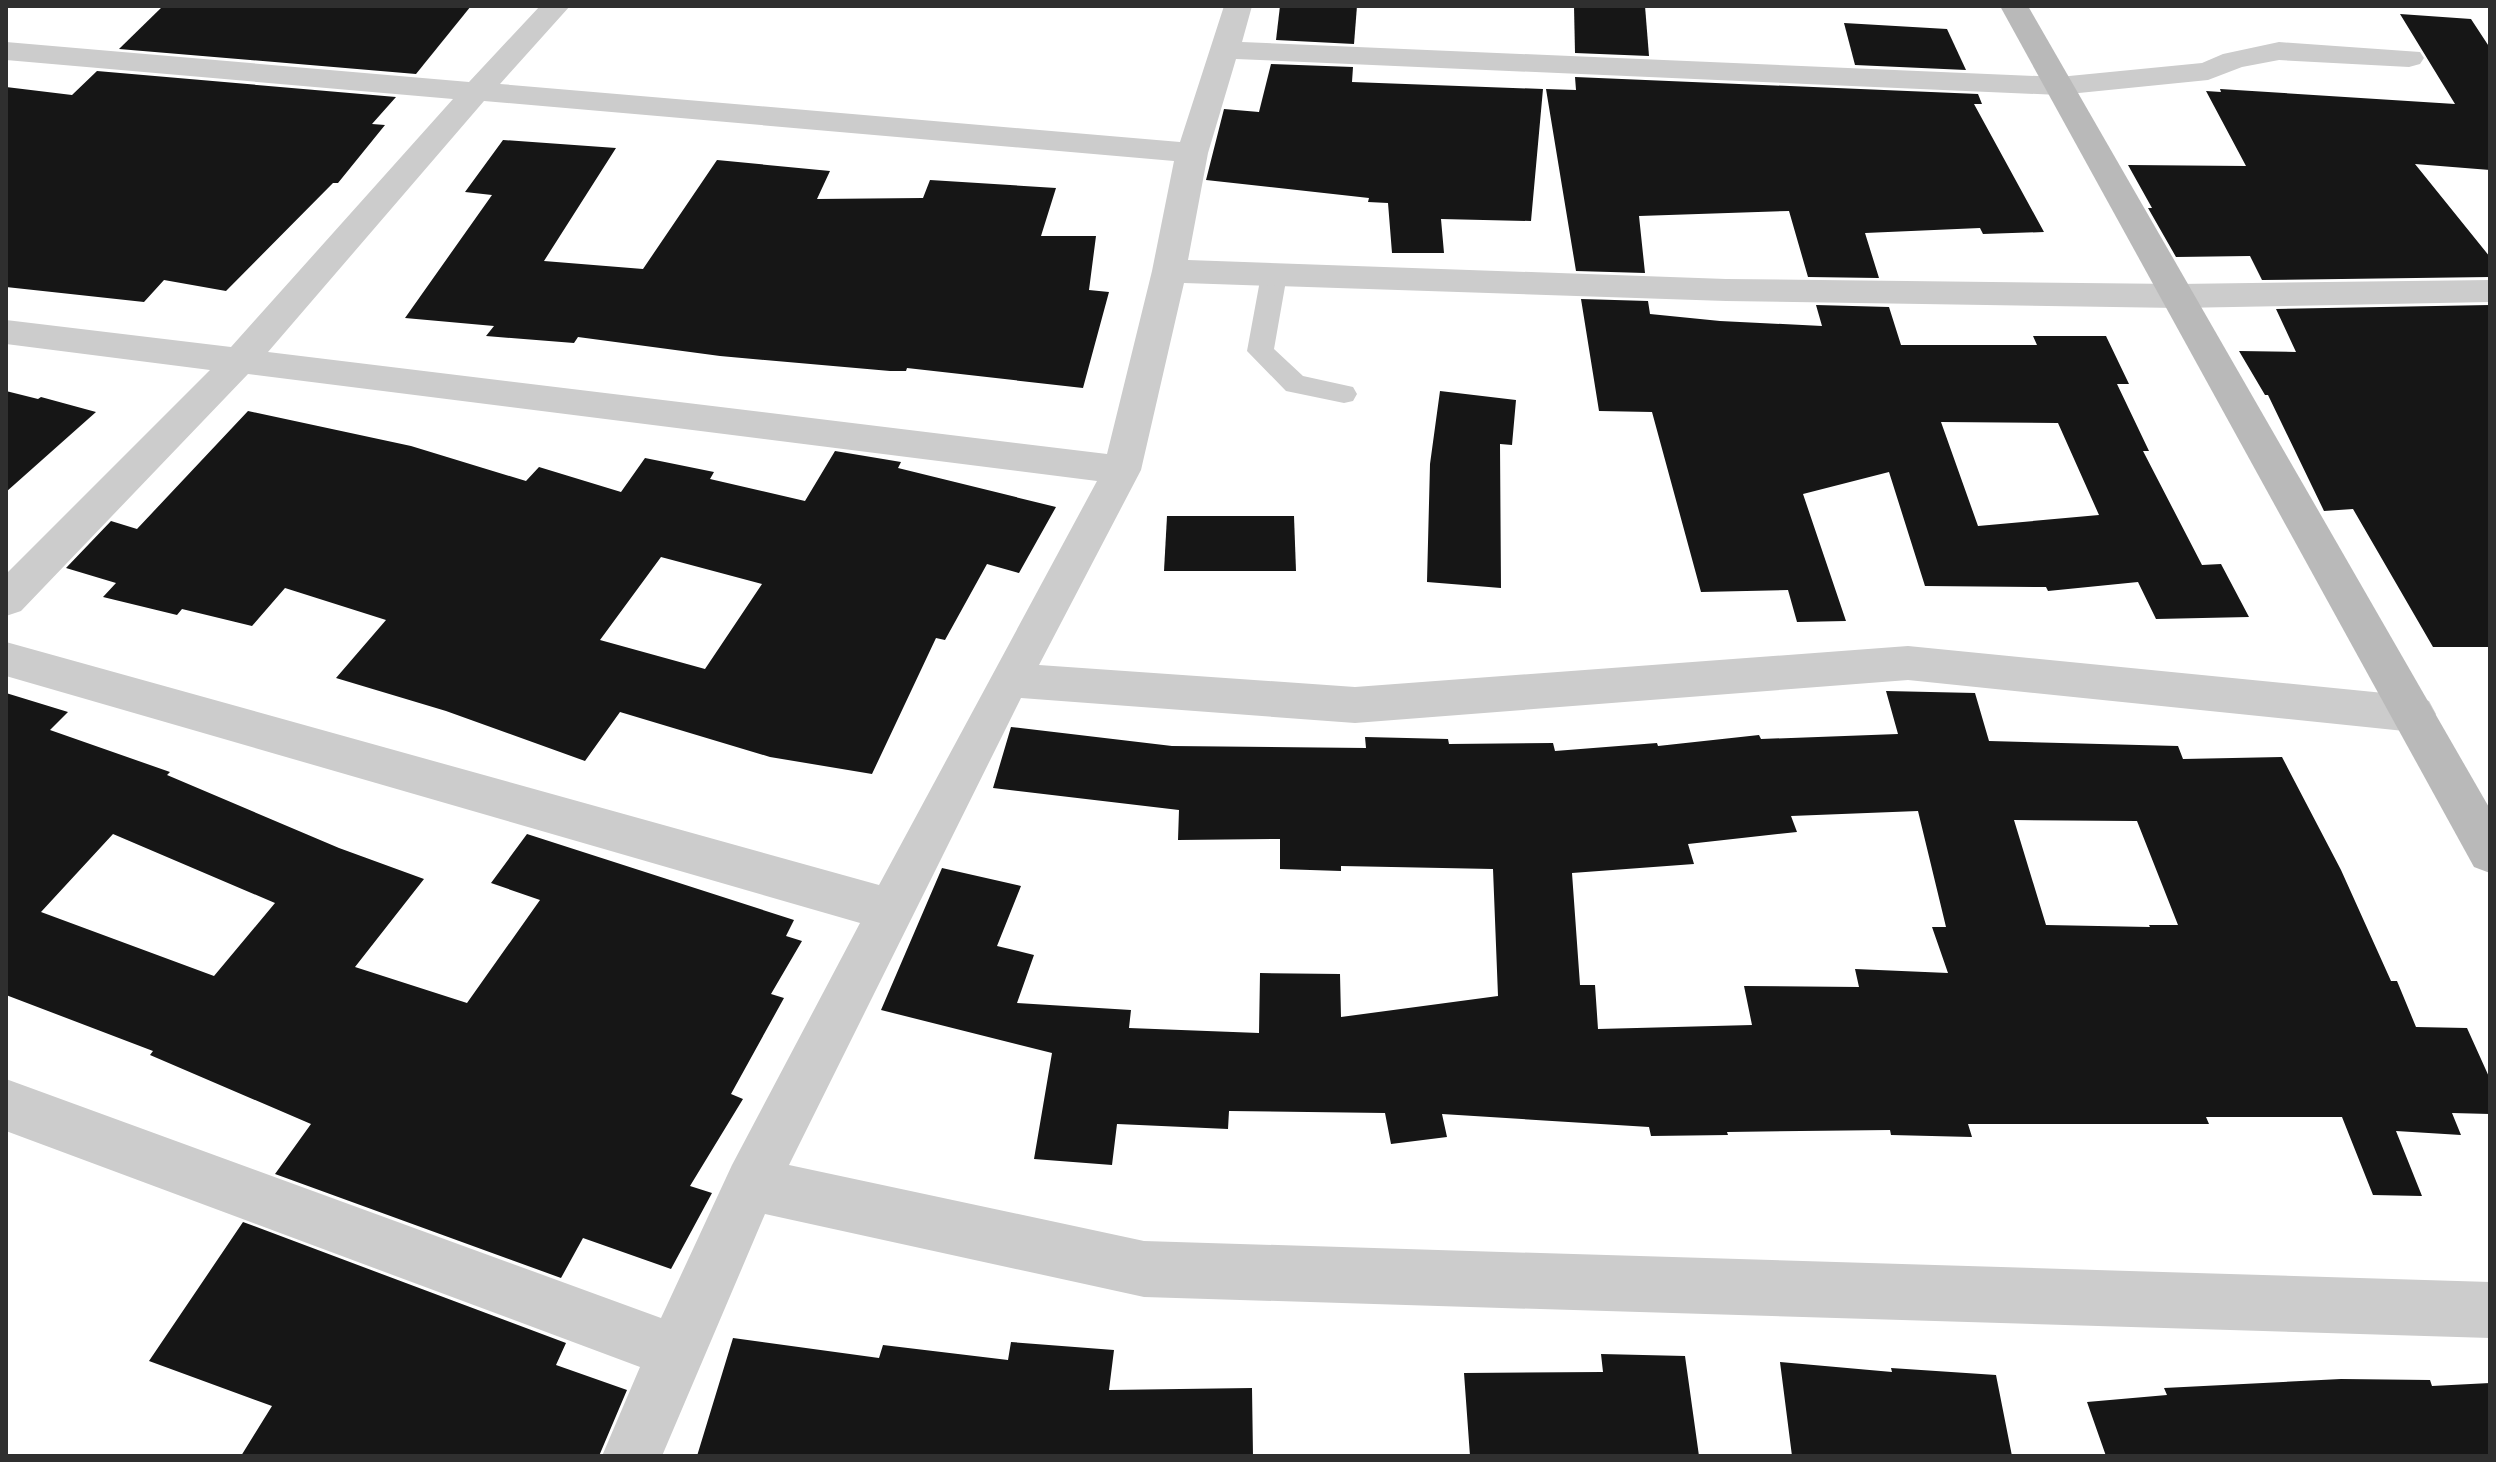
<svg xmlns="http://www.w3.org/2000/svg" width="2496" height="1462" font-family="Rubik,sans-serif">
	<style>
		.building { fill: #161616; fill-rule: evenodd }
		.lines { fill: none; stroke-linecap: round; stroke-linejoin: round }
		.lane { fill: #ccc; fill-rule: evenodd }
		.street { fill: #ccc; fill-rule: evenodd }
		.secondary { fill: #b9b9b9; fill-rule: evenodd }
	</style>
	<rect width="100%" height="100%" fill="#fff"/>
	<g class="building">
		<polygon points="163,6 471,6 416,74 119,49"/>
		<polygon points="1280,6 1357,6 1354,44 1276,40"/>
		<polygon points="1574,6 1645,6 1649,56 1575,53"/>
		<polygon points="2400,14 2471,19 2490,48 2490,170 2415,164 2490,257 2490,277 2262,280 2250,256 2176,257 2148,208 2152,208 2128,165 2246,166 2206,91 2221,92 2220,89 2455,104"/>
		<polygon points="1844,23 1947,29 1966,70 1855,65"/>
		<polygon points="1271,64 1353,67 1352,82 1543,89 1531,221 1441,219 1444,253 1392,253 1388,203 1368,202 1369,198 1206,180 1224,109 1259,112"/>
		<polygon points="97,71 396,97 372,124 385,125 338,183 333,183 226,291 164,280 144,302 6,287 6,87 72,95"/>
		<polygon points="1575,77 1978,94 1982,104 1974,104 2044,232 1983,234 1980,228 1865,233 1879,278 1808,277 1789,211 1639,216 1645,273 1576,271 1546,89 1576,90"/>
		<polygon points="503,140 616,148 544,261 643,269 717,160 830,171 817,199 923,198 930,180 1056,188 1041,236 1096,236 1089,290 1109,292 1083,388 907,368 906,371 890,371 720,356 578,337 574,343 486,336 494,326 405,318 492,195 465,192"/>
		<path d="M1581,299L1648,301L1650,314L1720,321L1822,326L1816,305L1889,307L1901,345H2037L2033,336H2106L2129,384H2117L2149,451H2143L2202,565L2221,564L2249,617L2156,619L2138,582L2048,591L2046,587L1925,586L1889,472L1803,494L1846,621L1797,622L1788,590L1701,592L1652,412L1599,411ZM1941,422L2058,423L2099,515L1978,526Z"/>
		<polygon points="2490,305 2490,647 2433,647 2353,509 2324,511 2268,395 2265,395 2239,351 2296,352 2276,309"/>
		<polygon points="6,391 38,399 41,397 96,412 6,492"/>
		<polygon points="1440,391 1516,400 1512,445 1500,444 1501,588 1427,582 1430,464"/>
		<path d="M248,411L411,446L526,481L539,467L621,492L645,458L714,472L710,479L805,501L835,451L901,462L898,468L1056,507L1019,573L987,564L945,640L936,638L872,774L770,757L620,712L585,761L446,711L336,678L386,620L285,588L252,626L182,609L177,615L103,597L116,583L66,568L111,521L137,529ZM661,557L762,584L705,669L600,640Z"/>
		<polygon points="1167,516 1294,516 1296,571 1164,571"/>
		<path d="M1886,691L1975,693L1989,741L2178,746L2183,759L2282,757L2341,870L2391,981H2397L2416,1027L2467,1028L2490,1079V1114L2452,1113L2461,1135L2396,1131L2422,1196L2373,1195L2342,1117H2206L2209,1124H1968L1972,1137L1891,1135L1890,1130L1727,1132L1728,1135L1651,1136L1649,1127L1442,1114L1447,1137L1391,1144L1385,1113L1229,1111L1228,1129L1117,1124L1112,1165L1034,1159L1052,1053L881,1010L942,868L1021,886L997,946L1034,955L1017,1003L1131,1010L1129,1028L1259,1033L1260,973L1340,974L1341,1017L1498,996L1493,869L1341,866V871L1280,869V839L1178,840L1179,810L993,788L1011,727L1172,746L1366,748L1365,737L1448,739L1449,744L1553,743L1555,751L1657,743L1658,746L1759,735L1761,739L1898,734ZM1918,811L1946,927H1932L1948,973L1855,969L1859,987L1744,986L1752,1025L1598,1029L1595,985H1580L1572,873L1694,864L1688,844L1797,832L1791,816ZM2014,820L2137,821L2178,925H2149L2150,927L2046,925Z"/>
		<path d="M6,693L68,712L50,730L170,772L167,775L339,848L424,879L355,967L467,1003L540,900L491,883L527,834L794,920L786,936L802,941L771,994L784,998L731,1094L743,1099L690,1186L712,1193L671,1269L583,1238L561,1278L275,1174L311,1124L150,1055L153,1051L6,995ZM113,834L275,903L214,976L41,912Z"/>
		<polygon points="243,1222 566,1343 556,1365 627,1390 599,1456 241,1456 272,1406 149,1361"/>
		<polygon points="733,1338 879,1358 883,1345 1008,1360 1011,1342 1114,1350 1109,1390 1252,1388 1253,1456 697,1456"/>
		<polygon points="1601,1354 1685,1356 1699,1456 1470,1456 1464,1373 1603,1372"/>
		<polygon points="1780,1362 1892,1372 1891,1368 1996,1375 2012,1456 1792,1456"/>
		<polygon points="2341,1379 2430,1380 2432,1386 2490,1383 2490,1456 2106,1456 2087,1402 2167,1395 2164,1388"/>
	</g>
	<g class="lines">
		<polygon class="lane" points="1274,267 1283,269 1287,275 1274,349 1303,376 1353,387 1357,394 1353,401 1344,403 1286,391 1247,351 1261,275 1265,269"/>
		<path class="street" d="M540,6H570L500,84L1180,142L1224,6H1252L1242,42L2059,77L2202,63L2223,54L2279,42L2420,52L2424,58L2420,64L2409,67L2279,60L2242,67L2208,80L2059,95L1236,59L1208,153L1188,260L1726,279L2178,284L2490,280V302L2178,308L1726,301L1184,283L1141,470L1039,665L1355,687L1908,646L2414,696L2429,701L2436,714L2429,727L2414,732L1908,680L1355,723L1021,698L789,1165L1144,1241L2490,1282V1338L1144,1297L765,1214L662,1456H602L640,1367L6,1131V1079L661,1318L732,1165L860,923L6,676V642L879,885L1097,481L248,374L21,611L6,616V574L210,370L6,344V320L231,347L453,99L6,60V42L469,82ZM484,101L1174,161L1152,271L1107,454L268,352Z"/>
		<polygon class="secondary" points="2000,6 2028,6 2490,809 2490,873 2474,867"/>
	</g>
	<rect width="2496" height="1462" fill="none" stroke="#2f2f2f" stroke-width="16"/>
</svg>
